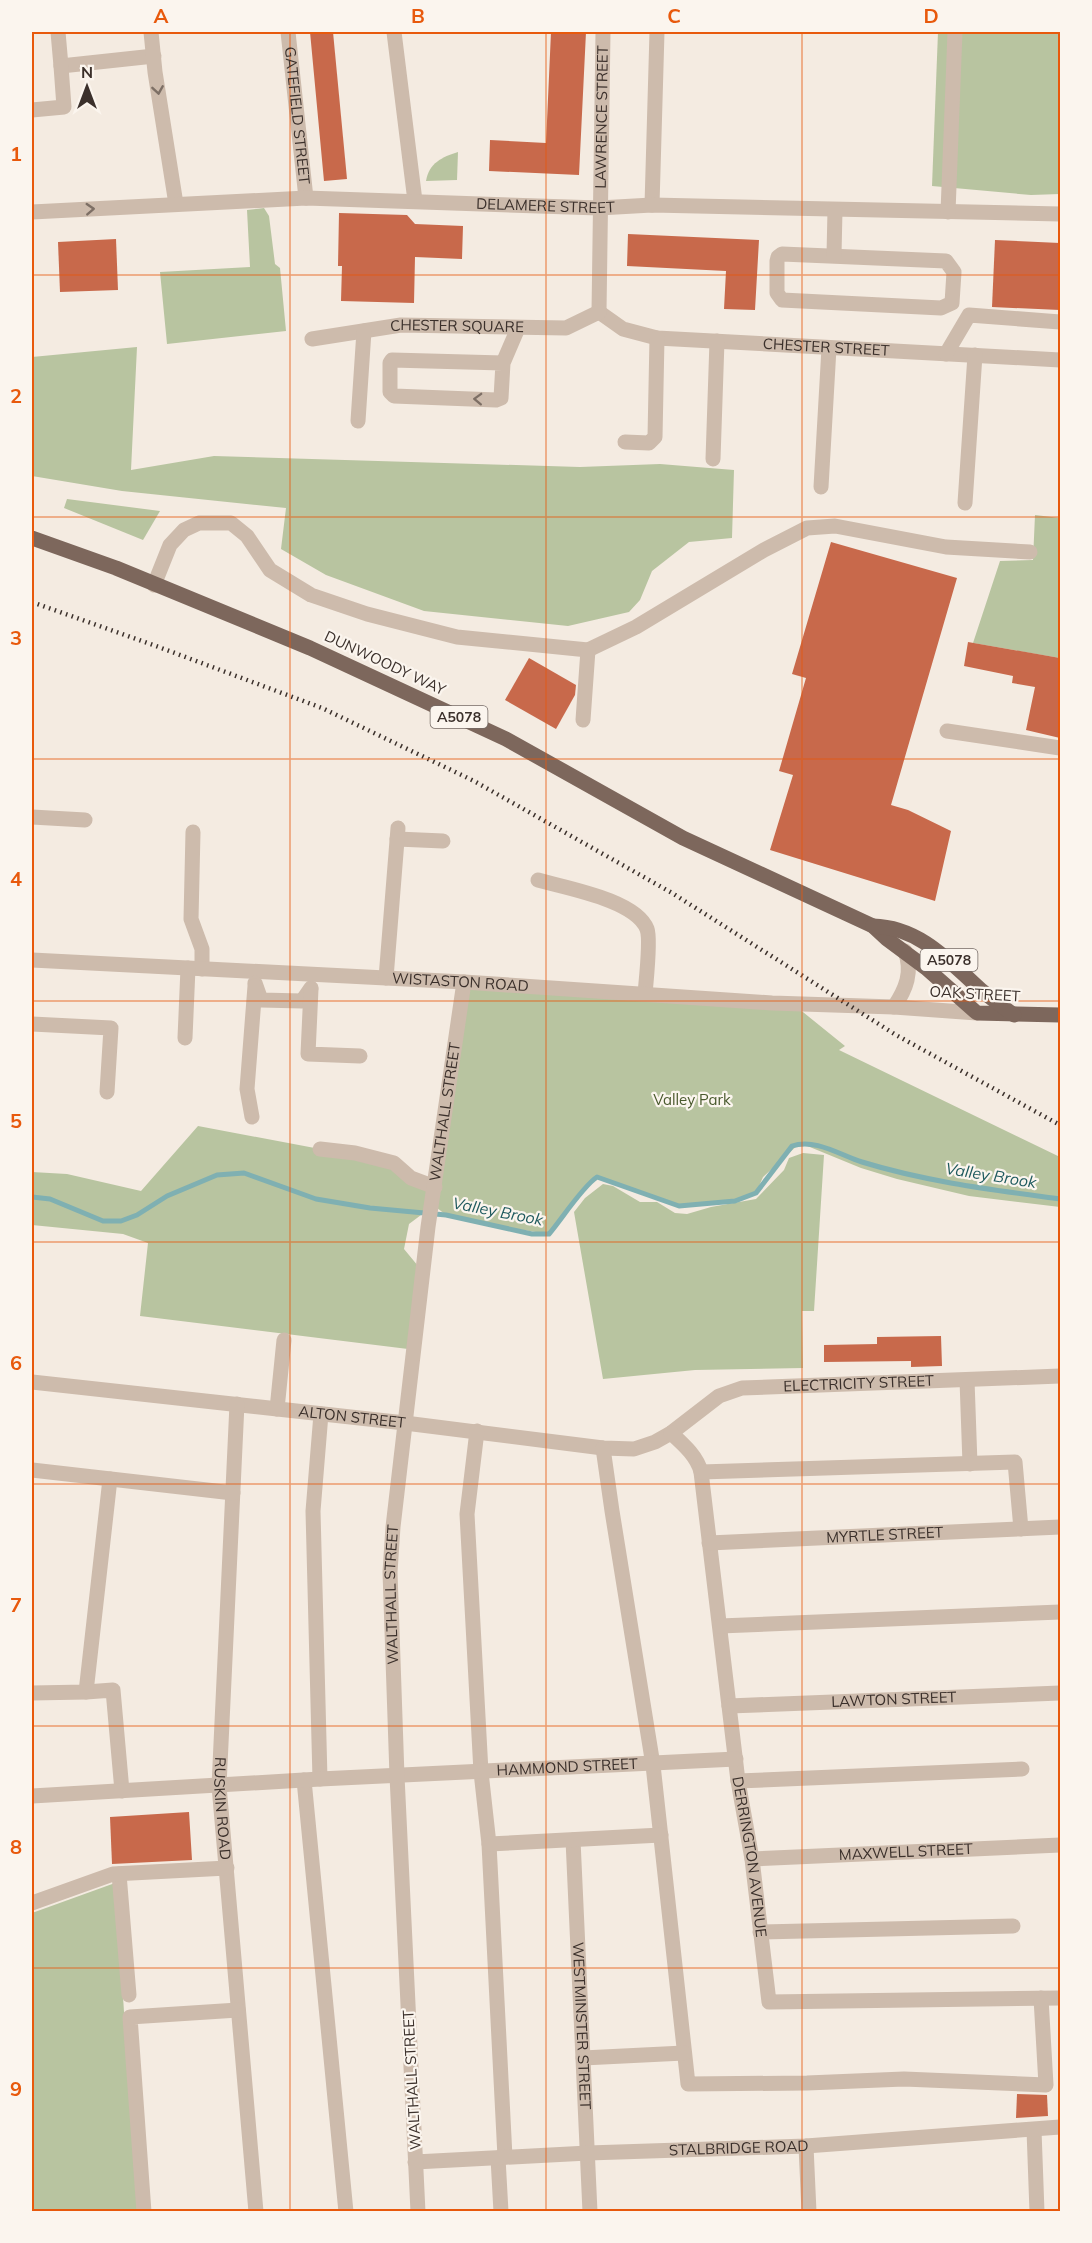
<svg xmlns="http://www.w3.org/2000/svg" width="1092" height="2243" font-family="Mulish,sans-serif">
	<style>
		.green { fill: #b8c4a0 }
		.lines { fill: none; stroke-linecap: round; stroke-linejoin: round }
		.stream { stroke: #7fb0b2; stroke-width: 5 }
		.building { fill: #c8694b }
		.minor { stroke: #cdbbac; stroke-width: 15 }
		.major { stroke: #7d675c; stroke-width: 15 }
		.rail { stroke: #3b302b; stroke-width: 4.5; stroke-dasharray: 1.5 4.5; stroke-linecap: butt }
		.oneway { stroke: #7d6f65 }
		.grid { fill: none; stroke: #e8590c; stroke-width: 1.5; stroke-opacity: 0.55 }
		.labels { text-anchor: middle; stroke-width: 4.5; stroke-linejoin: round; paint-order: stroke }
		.shield { fill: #fbf5ee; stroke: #756b66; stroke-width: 1.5 }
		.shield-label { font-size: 14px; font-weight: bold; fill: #3b302b }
		.street-label { font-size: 15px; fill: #3b302b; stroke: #fbf5ee }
		.park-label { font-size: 15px; fill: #4a5a2e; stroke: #fbf5ee }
		.water-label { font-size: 16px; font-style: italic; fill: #1f5a5e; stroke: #fbf5ee }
		.neatline { fill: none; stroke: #e8590c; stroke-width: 2 }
		.grid-label { font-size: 20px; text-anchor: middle; font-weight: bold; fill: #e8590c }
	</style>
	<rect width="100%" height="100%" fill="#f4ebe1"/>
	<g class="green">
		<polygon points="938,32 1060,32 1060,194 1031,195 932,186"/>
		<path d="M458,152L457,180L426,181C429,163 442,157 458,152Z"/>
		<polygon points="264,208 269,216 275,264 280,268 286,331 167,344 160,272 250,267 247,210"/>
		<polygon points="137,347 131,470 214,456 580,467 660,464 734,470 732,538 689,542 652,571 640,600 629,612 568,626 424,611 326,575 281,549 286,508 122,491 32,476 32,357"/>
		<polygon points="67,499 160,511 143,540 64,508"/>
		<polygon points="1035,515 1060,518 1060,658 973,643 1000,561 1033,560"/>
		<path d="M464,982L793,1004L845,1046L839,1050L1060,1157V1207L969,1196L897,1179L861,1168L800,1143L763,1177L756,1193L735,1201L679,1206L597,1177C583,1186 561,1220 549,1234L484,1224L446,1215L432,1204L425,1212L409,1224L404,1249L423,1272L408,1349L140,1316L148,1243L123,1234L32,1225V1172L67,1174L141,1191L198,1126L320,1149L355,1153L435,1187Z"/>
		<polygon points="803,1153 824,1155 814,1311 802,1311 803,1368 695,1370 603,1379 574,1212 585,1198 603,1184 613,1186 640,1202 657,1202 675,1213 687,1214 711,1207 756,1199 784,1170 789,1158"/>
		<polygon points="115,1883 138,2211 32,2212 32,1913"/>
	</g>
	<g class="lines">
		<path class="stream" d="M32,1197L50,1199L103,1221H121L137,1215L167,1196L217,1175L244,1173L316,1199L370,1208L446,1215L532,1234H549C561,1220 583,1186 597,1177L679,1206L735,1201L756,1193L792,1146C815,1138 840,1155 862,1162C927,1182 994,1190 1060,1199"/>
	</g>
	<g class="building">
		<polygon points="310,32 333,32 347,179 324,181"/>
		<polygon points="551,32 586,32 579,175 489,171 490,140 546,143"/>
		<polygon points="339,213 407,215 415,224 463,226 462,259 415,257 414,303 341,301 342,266 338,266"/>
		<polygon points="628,234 759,240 755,310 724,309 726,271 627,266"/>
		<polygon points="116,239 118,290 60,292 58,242"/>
		<polygon points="995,240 1060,243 1060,310 992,307"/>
		<polygon points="831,542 957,578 891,805 908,810 951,831 935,901 770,850 793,775 779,771 806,678 792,674"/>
		<polygon points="968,642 1060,658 1060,738 1026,730 1035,687 1012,683 1013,676 964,666"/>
		<polygon points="529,658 576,685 575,695 556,729 505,700"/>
		<polygon points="941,1336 942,1366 911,1367 911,1361 824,1362 824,1345 877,1344 877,1337"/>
		<polygon points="189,1812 192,1860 112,1864 110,1817"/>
		<polygon points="1017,2094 1047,2095 1048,2116 1016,2118"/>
	</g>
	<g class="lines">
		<g class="minor">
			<polyline points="58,32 61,66 154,56"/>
			<polyline points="151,32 155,72 176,204"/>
			<path id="s1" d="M288,32L306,198"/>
			<polyline points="394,32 415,201"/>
			<polyline points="32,110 64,107 61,66"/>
			<polyline points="652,205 657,32"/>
			<path id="s2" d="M32,212L306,198L599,208L652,205L1060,214"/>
			<polyline points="948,212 955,32"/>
			<polygon points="782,254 946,261 954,272 952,303 941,308 782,300 777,293 777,261 778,257"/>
			<polyline points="834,255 835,210"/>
			<path id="s3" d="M599,312L623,329L657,338L1060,360"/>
			<path id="s4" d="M599,312L603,32"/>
			<path id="s5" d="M312,339L401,325L566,328L599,312"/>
			<polyline points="946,354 969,315 1060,322"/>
			<polyline points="503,363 392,360 390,363 390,392 394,396 496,400 501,398 503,363 518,328"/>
			<polyline points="358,421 364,331"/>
			<polyline points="625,442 649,443 655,437 657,338"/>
			<polyline points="713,459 717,341"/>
			<polyline points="821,487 829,348"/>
			<polyline points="965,503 975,355"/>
			<polyline points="154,585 170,545 184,530 199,523 231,523 247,536 270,570 311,595 367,614 457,637 588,650 636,627 764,550 807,528 835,526 946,547 1030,552"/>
			<polyline points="583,720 588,650"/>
			<polyline points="947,731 1060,748"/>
			<polyline points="32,817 85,820"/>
			<polyline points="193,832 191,919 202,949 202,969"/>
			<polyline points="397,839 443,841"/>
			<path d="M538,880C566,888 636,900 647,929C651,939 646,981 645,994"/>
			<path id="s6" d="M32,960L464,982L772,1003L894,1007L977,1013"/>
			<polyline points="386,978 398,828"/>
			<polyline points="255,983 261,1000 302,1001 311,988"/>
			<polyline points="311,989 308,1054 360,1056"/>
			<path d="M894,1007C906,989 913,972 905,951"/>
			<polyline points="32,1024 111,1028 107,1092"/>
			<polyline points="185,1038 188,968"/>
			<polyline points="252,1117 247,1089 255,986"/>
			<polyline points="320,1149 355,1153 394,1163 411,1178 435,1187"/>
			<polyline points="967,1380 970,1464"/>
			<path id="s7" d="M32,1382L405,1423L603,1448L634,1449L655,1442L671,1433L719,1396L742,1388L1060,1376"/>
			<path id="s8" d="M237,1404L219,1786L256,2212"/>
			<polyline points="277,1409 284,1340"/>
			<polyline points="477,1431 467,1514 481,1772 489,1844 505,2157"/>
			<path id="s9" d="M671,1433C683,1444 697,1456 701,1472L729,1706L738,1781L752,1859L769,2002L1060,1998"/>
			<polyline points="603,1448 612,1511 653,1765 688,2084 807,2083 904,2079 1046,2085 1041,1998"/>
			<polyline points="32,1470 233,1493"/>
			<polyline points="701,1472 1015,1462 1021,1529"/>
			<path id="s10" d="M709,1543L1060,1527"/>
			<polyline points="720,1626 1060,1612"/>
			<polyline points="86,1692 113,1690 122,1791"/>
			<polyline points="32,1693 86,1692 110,1479"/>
			<path id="s11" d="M729,1706L1060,1693"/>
			<polyline points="320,1779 313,1511 321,1414"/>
			<polyline points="304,1780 346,2212"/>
			<polyline points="738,1781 1022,1769"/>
			<path id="s12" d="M32,1796L320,1779L736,1759"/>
			<path id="s13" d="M573,1840L590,2212"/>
			<polyline points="489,1844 661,1835"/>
			<path id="s14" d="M752,1859L1060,1845"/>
			<polyline points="119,1874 129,1995"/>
			<polyline points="32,1903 113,1874 227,1868"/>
			<polyline points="760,1932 1013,1926"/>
			<polyline points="583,2058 684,2053"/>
			<polyline points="1034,2130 1037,2212"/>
			<polyline points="806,2146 809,2212"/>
			<polyline points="498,2158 501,2212"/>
			<path id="s15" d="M415,2162L588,2153L806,2146L1060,2127"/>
			<polyline points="144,2212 130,2017 238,2010"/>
			<path id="s16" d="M418,2212L397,1776L390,1572L393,1527L428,1227L464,982"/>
		</g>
		<g class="major">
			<polyline points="32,538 116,568 310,648 506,739 683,838 873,926 887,939 926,968 977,1013 1060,1015"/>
			<path d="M873,926C919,927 949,961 981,990C992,999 1003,1007 1014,1015"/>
		</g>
		<polyline class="rail" points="32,602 156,646 322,708 474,781 672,893 896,1035 1060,1125"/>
	</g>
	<defs><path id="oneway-chevron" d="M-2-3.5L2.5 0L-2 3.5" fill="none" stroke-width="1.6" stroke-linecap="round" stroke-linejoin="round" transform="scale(1.5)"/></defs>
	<g class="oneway">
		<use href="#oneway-chevron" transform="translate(158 90) rotate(81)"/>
		<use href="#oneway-chevron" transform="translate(90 209) rotate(-3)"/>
		<use href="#oneway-chevron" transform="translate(478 399) rotate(-178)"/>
	</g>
	<path class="grid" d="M290,32V2212M546,32V2212M802,32V2212M32,275H1060M32,517H1060M32,759H1060M32,1001H1060M32,1242H1060M32,1484H1060M32,1726H1060M32,1968H1060"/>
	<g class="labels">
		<g class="shield">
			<rect x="430.5" y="706" width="57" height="22" rx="4.5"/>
			<rect x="920.5" y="949" width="57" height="22" rx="4.5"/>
		</g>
		<g class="shield-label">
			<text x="459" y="722">A5078</text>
			<text x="949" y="965">A5078</text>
		</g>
		<g class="street-label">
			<text dy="5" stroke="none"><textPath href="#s1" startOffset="84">GATEFIELD STREET</textPath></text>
			<text dy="5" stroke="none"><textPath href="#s4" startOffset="195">LAWRENCE STREET</textPath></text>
			<text dy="5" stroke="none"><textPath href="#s2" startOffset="514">DELAMERE STREET</textPath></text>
			<text dy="5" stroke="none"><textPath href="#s5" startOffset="146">CHESTER SQUARE</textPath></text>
			<text dy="5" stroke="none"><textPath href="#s3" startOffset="234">CHESTER STREET</textPath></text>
			<text transform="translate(385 663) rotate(25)" y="5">DUNWOODY WAY</text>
			<text dy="5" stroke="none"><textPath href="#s6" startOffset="429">WISTASTON ROAD</textPath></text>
			<text transform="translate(975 994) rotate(3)" y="5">OAK STREET</text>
			<text dy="5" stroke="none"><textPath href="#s16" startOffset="1104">WALTHALL STREET</textPath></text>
			<text dy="5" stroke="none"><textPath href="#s7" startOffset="848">ELECTRICITY STREET</textPath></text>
			<text dy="5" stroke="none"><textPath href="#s7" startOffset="322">ALTON STREET</textPath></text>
			<text dy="5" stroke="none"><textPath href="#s10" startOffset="176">MYRTLE STREET</textPath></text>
			<text dy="5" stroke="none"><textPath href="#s16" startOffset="618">WALTHALL STREET</textPath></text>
			<text dy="5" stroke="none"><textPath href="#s11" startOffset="165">LAWTON STREET</textPath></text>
			<text dy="5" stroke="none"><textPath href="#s12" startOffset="536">HAMMOND STREET</textPath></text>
			<text dy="5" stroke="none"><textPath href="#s8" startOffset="405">RUSKIN ROAD</textPath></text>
			<text dy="5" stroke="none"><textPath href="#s14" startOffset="154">MAXWELL STREET</textPath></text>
			<text dy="5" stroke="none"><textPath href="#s9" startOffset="438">DERRINGTON AVENUE</textPath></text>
			<text dy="5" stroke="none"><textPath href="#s13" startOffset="186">WESTMINSTER STREET</textPath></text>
			<text transform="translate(412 2080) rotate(-93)" y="5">WALTHALL STREET</text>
			<text dy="5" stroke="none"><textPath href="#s15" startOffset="324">STALBRIDGE ROAD</textPath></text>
		</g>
		<g class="park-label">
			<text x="692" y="1105">Valley Park</text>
		</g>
		<g class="water-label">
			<text transform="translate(991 1175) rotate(9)" y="6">Valley Brook</text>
			<text transform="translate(498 1211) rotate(11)" y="6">Valley Brook</text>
		</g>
	</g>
	<rect width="1092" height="2243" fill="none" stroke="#fbf5ee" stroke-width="66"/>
	<g transform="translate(87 87)" stroke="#fbf5ee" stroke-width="4.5" paint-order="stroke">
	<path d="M0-4.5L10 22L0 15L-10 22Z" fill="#3b302b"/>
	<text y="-9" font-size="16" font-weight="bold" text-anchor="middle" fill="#3b302b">N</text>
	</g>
	<rect x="33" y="33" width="1026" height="2177" class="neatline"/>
	<g class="grid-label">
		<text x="161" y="23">A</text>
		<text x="418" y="23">B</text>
		<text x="674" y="23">C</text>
		<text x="931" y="23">D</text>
		<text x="16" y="161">1</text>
		<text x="16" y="403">2</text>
		<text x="16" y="645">3</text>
		<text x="16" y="886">4</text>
		<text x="16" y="1128">5</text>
		<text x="16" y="1370">6</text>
		<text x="16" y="1612">7</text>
		<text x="16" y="1854">8</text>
		<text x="16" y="2096">9</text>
	</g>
</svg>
